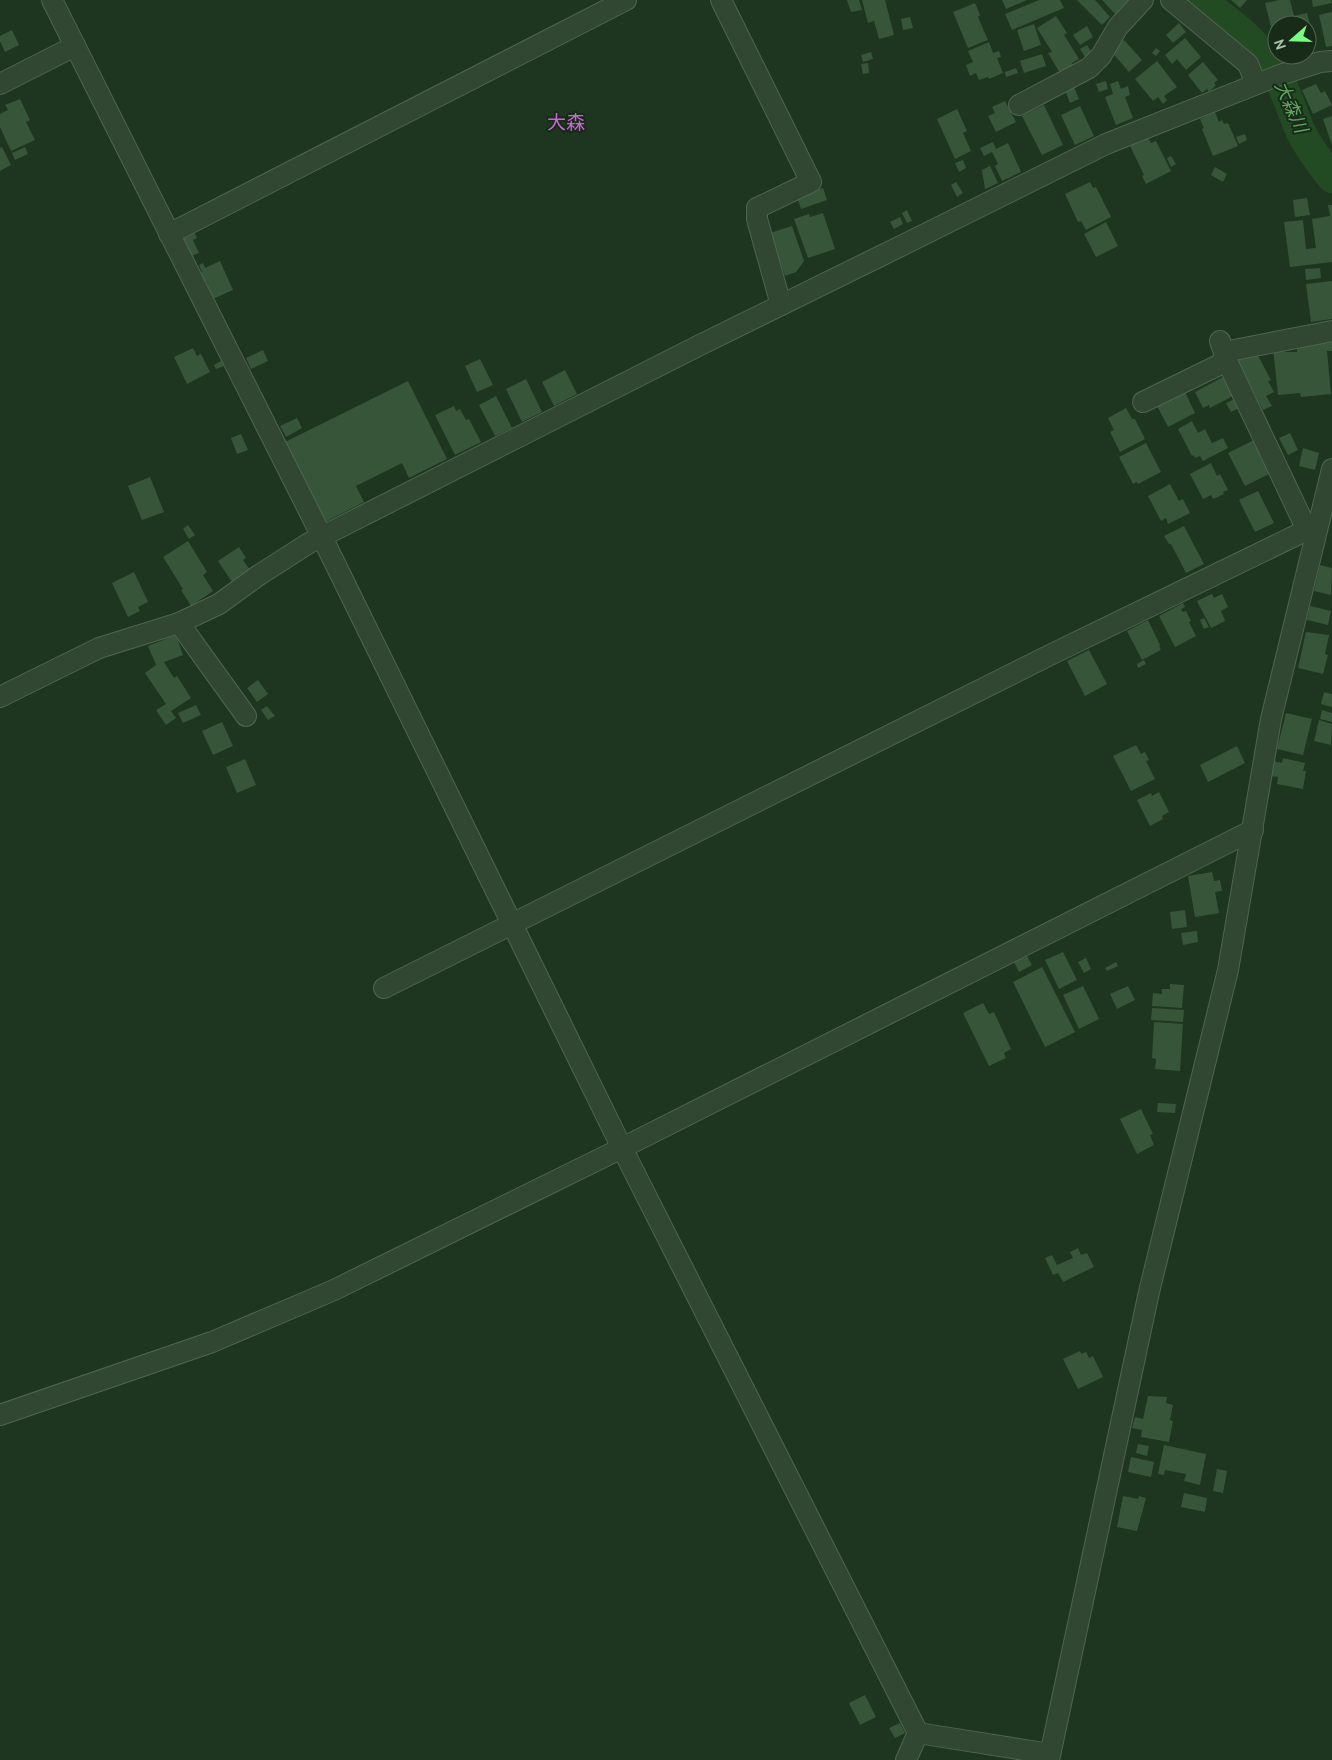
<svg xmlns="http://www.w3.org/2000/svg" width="1332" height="1760" font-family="Cabin,'Noto Sans JP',sans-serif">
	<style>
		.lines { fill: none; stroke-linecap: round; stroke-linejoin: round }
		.river { stroke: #224b23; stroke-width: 30 }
		.building { fill: #375538 }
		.minor-casing { stroke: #4f6550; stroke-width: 22 }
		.minor { stroke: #314732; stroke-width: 20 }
		.labels { text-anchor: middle; stroke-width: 4; stroke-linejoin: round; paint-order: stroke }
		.water-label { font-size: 18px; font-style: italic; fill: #61a663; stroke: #172b18 }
		.quarter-label { font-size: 19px; fill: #ce63dc; stroke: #172b18 }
	</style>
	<rect width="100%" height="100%" fill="#1e361f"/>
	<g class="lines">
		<path class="river" d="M1201,0C1225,19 1252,37 1270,63C1284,83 1290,107 1300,130C1308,147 1320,163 1332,178"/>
	</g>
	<g class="building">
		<polygon points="847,0 859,0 862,10 851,12"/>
		<polygon points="862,0 885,0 894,35 879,39 874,21 868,23"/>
		<polygon points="1002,0 1027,0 1006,9"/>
		<polygon points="1039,0 1060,0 1064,8 1012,30 1005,14"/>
		<polygon points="1077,0 1095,0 1110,17 1102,25"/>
		<polygon points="1102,0 1131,0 1115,14"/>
		<polygon points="1231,0 1247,0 1240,8"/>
		<polygon points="1279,0 1290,0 1294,16 1307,13 1311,29 1307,30 1307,25 1284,24 1271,27 1265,3"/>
		<polygon points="1312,0 1331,0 1332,3 1313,7"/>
		<polygon points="975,3 980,15 978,17 988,40 968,48 953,12"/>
		<polygon points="1332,12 1332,46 1326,47 1319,15"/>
		<polygon points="1056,16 1067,33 1064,35 1079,59 1072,63 1074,67 1061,75 1048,53 1052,52 1037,28"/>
		<polygon points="910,17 913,28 903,30 901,19"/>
		<polygon points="1179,23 1186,32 1173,43 1166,35"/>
		<polygon points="1034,24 1041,45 1024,51 1017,30"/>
		<polygon points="1087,26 1093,37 1080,45 1073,35"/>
		<polygon points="12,30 19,45 5,52 0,41 0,36"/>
		<polygon points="1185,38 1201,57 1186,70 1177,59 1172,64 1165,55"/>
		<polygon points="1124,40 1142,60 1129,72 1111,51"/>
		<polygon points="989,42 993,53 999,51 1001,57 997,58 1003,73 989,79 988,77 979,80 976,73 970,76 966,65 973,62 968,51"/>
		<polygon points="1087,45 1092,53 1085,57 1080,49"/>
		<polygon points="1156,48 1160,51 1156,56 1152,53"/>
		<polygon points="871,52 873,59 863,62 861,55"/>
		<polygon points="1042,54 1046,66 1024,73 1020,61"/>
		<polygon points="1157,61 1177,87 1164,96 1167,100 1163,104 1158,97 1153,101 1135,79"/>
		<polygon points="1203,62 1218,80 1214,83 1216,85 1209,92 1207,89 1202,93 1188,75"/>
		<polygon points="868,63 869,73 863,74 861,64"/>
		<polygon points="1016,68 1018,73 1006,77 1005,72"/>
		<polygon points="1106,81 1108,89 1099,92 1096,84"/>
		<polygon points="1118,81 1121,89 1128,86 1130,95 1125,97 1133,118 1116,125 1105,97 1113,94 1110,84"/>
		<polygon points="1316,84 1321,93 1325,91 1332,105 1313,114 1302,90"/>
		<polygon points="1074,87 1079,99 1070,103 1065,90"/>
		<polygon points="20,99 30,120 26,122 35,140 11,151 0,127 0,114 8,110 5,105"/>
		<polygon points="1005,101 1016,122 996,132 988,116 995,113 992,107"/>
		<polygon points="1044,105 1063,145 1042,155 1022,116"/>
		<polygon points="1080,106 1094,136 1075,145 1061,115"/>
		<polygon points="957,109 967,131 963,133 971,151 955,159 937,119"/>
		<polygon points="1215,112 1219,122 1222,120 1224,124 1228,123 1238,146 1213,156 1202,129 1204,128 1200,119"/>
		<polygon points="1332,116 1332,145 1323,119"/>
		<polygon points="1245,134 1247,140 1239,144 1236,137"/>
		<polygon points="1148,137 1151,143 1156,141 1171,171 1146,184 1142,176 1144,175 1130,146"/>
		<polygon points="993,142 996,149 1008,143 1021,172 1002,181 995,166 998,164 992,152 984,156 980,148"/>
		<polygon points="2,147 11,165 0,171 0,148"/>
		<polygon points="25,147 28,154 15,160 12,153"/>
		<polygon points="1171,156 1176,164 1171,167 1167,158"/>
		<polygon points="963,160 966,168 959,172 955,163"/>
		<polygon points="990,166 998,183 985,189 982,170"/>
		<polygon points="1215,167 1227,174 1223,182 1211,175"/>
		<polygon points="956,182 963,193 957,197 951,185"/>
		<polygon points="1090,182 1093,188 1096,187 1111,217 1086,230 1081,221 1078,222 1065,194"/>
		<polygon points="823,188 827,200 801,209 797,197"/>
		<polygon points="1307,198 1310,215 1295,217 1293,200"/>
		<polygon points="1328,205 1332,205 1332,262 1290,267 1284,222 1303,220 1306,249 1316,248 1312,219 1330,216"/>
		<polygon points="907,210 912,221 907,223 902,213"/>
		<polygon points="823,213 835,249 808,258 794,219 809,214 810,217"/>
		<polygon points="900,217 903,224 894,229 890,222"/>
		<polygon points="1106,222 1118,246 1096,257 1084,234"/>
		<polygon points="792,226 804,261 796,272 785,276 770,233"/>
		<polygon points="192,228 197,238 193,240 199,253 191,256 180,234"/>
		<polygon points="220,261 233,290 213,299 206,281 204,282 200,273 202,272 199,265 203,263 205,268"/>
		<polygon points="1320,268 1321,278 1306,280 1305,269"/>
		<polygon points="1332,281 1332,319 1311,322 1306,284"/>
		<polygon points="1332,339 1332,351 1327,351 1331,394 1301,397 1300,393 1278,395 1273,348 1284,348 1284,352 1297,352 1297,344"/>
		<polygon points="193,348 197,356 201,354 210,372 187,384 174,357"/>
		<polygon points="263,350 268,361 251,369 246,358"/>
		<polygon points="1255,350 1271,380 1268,381 1274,392 1266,396 1272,406 1263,410 1237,359"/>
		<polygon points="480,359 493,385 477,392 465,366"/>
		<polygon points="221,361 224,366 216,369 214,365"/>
		<polygon points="565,370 577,394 554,406 542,382"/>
		<polygon points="1225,376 1235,395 1210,408 1209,405 1203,408 1195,392"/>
		<polygon points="526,379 542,412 522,422 506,389"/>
		<polygon points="408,381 447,459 409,478 402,463 356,486 364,502 325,522 285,442"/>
		<polygon points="1184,390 1195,413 1168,427 1156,404"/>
		<polygon points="496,396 512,428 495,436 479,405"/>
		<polygon points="1237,398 1241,407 1231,412 1226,403"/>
		<polygon points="454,406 456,411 460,409 466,420 469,419 481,442 455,455 435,415"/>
		<polygon points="1126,408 1132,419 1135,419 1145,439 1120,452 1110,432 1114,430 1108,418"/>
		<polygon points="297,418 302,428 286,437 280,426"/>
		<polygon points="1192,421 1198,433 1205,429 1212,443 1223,438 1228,448 1203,461 1200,456 1195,458 1194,455 1192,456 1178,429"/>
		<polygon points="1290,433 1298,450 1288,455 1279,438"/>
		<polygon points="241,434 248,450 237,454 231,438"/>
		<polygon points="1254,440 1271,473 1245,486 1228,453"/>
		<polygon points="1146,443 1161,472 1138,484 1137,482 1133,484 1119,457"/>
		<polygon points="1303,448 1319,453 1315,470 1299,466"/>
		<polygon points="1211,463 1217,476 1220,474 1228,490 1223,492 1224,494 1213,499 1211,495 1203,499 1190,474"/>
		<polygon points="150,477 164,512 142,520 128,486"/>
		<polygon points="1170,484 1179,501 1183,499 1190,513 1168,524 1166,518 1161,521 1148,496"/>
		<polygon points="1258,491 1274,523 1255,532 1239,500"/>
		<polygon points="188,525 195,535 189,539 183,529"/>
		<polygon points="1184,526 1204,564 1186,573 1171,544 1169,544 1164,536"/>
		<polygon points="188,541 207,572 203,575 213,591 191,606 181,590 183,589 163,557"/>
		<polygon points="239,547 246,558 243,560 250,570 232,582 218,561"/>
		<polygon points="1320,565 1332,568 1331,595 1314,591"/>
		<polygon points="134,572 148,602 138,607 140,611 128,617 112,583"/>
		<polygon points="1212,594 1214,598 1222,594 1228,607 1221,611 1225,621 1211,628 1197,601"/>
		<polygon points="1183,603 1185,607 1181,609 1183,612 1186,611 1191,621 1189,622 1196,636 1175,647 1159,616"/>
		<polygon points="1310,606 1331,611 1328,625 1307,620"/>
		<polygon points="1204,618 1209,627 1204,629 1200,620"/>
		<polygon points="1148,620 1160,645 1159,646 1161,650 1142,660 1127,631"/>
		<polygon points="1306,632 1329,635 1325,654 1328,655 1323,674 1298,668"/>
		<polygon points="176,635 183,655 164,662 174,678 177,676 191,698 171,711 176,718 166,725 156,710 166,704 145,673 156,665 148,646"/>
		<polygon points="1089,650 1107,684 1085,696 1067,661"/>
		<polygon points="1144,660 1146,664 1138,668 1137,664"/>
		<polygon points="258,680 268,694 257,702 247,688"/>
		<polygon points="1324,692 1332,694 1332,707 1321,704"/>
		<polygon points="196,705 201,715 183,723 178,713"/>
		<polygon points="267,706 275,716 268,720 261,710"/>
		<polygon points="1322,710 1332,713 1332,722 1320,719"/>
		<polygon points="1286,713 1312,719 1303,755 1277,749"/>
		<polygon points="1319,720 1332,724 1331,745 1314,741"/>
		<polygon points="222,722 233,746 213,755 202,731"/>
		<polygon points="1136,745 1141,754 1145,752 1149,760 1146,761 1155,779 1131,791 1113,756"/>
		<polygon points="1237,746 1245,763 1208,782 1200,765"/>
		<polygon points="1283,758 1305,763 1303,771 1306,771 1303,789 1277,784 1278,777 1271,776 1274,761 1282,763"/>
		<polygon points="245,759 256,785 237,793 226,767"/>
		<polygon points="1159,792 1169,812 1162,816 1163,819 1150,826 1137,800 1151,793 1152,796"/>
		<polygon points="1212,872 1214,881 1220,880 1222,891 1215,892 1219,913 1195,917 1188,876"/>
		<polygon points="1185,910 1187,927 1172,929 1170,912"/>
		<polygon points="1197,931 1198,942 1183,945 1181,933"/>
		<polygon points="1063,952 1077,980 1059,989 1045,960"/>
		<polygon points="1027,956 1032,965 1019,972 1014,962"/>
		<polygon points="1086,958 1091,969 1084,973 1078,962"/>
		<polygon points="1116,962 1118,966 1107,971 1105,968"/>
		<polygon points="1042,967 1075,1032 1045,1047 1013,982"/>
		<polygon points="1170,984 1184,985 1182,1008 1152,1006 1153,993 1162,994 1162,989 1170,989"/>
		<polygon points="1083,986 1099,1019 1079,1029 1063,995"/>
		<polygon points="1128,986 1135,1000 1117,1009 1110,994"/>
		<polygon points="983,1003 989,1014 994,1012 1011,1049 1004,1053 1006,1058 989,1066 963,1013"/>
		<polygon points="1152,1008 1184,1010 1183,1022 1151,1020"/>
		<polygon points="1154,1022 1183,1024 1180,1071 1155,1069 1156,1059 1152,1058"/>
		<polygon points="1158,1103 1176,1104 1175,1113 1157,1112"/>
		<polygon points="1141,1109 1153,1134 1150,1135 1154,1145 1137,1154 1120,1119"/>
		<polygon points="1078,1248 1081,1255 1087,1253 1094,1267 1063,1282 1058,1273 1053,1275 1045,1258 1052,1255 1057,1265 1073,1258 1070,1252"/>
		<polygon points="1080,1351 1081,1354 1086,1352 1089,1358 1093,1356 1103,1377 1078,1389 1063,1359"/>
		<polygon points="1148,1396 1167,1397 1166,1403 1173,1405 1170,1420 1173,1421 1169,1442 1141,1437 1142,1430 1132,1428 1135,1417 1143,1419"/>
		<polygon points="1138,1444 1149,1446 1147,1456 1136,1453"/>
		<polygon points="1164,1445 1206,1454 1200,1485 1184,1481 1186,1474 1165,1470 1164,1475 1158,1474"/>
		<polygon points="1131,1457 1154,1462 1151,1477 1128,1472"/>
		<polygon points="1217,1469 1227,1471 1223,1493 1213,1491"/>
		<polygon points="1184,1493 1207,1498 1205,1512 1181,1507"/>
		<polygon points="1123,1496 1138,1499 1139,1496 1146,1498 1137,1531 1117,1527"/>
		<polygon points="865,1695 876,1717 860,1725 849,1703"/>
		<polygon points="900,1723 905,1733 895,1738 889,1728"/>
	</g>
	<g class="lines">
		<defs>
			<g id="minor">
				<polyline points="52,0 322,537 622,1148 918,1733"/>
				<polyline points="721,0 811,182 757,208 757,219 781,305"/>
				<polyline points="1171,0 1248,64 1256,84"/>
				<polyline points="0,84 75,46"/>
				<polyline points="1019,105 1089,68 1101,56 1118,27 1143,0"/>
				<polyline points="169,234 626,0"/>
				<polyline points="1220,341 1227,361 1307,530"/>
				<polyline points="1224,352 1332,331"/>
				<polyline points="1143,402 1227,361"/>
				<polyline points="179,623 246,716"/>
				<polyline points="0,697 99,648 179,623 219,604 259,575 309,543 698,346 911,241 1106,144 1277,76 1320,62 1332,61"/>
				<polyline points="384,988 1052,654 1307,530 1316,530"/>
				<polyline points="0,1415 212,1342 334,1290 622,1148 1253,830"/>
				<polyline points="906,1760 918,1733 1050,1754"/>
				<polyline points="1049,1760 1149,1292 1228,970 1271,719 1332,469"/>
			</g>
		</defs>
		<use href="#minor" class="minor-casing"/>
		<use href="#minor" class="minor"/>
	</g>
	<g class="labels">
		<g class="water-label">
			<text transform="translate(1291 107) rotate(66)" y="6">大森川</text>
		</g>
		<g class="quarter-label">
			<text x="566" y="129">大森</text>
		</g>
	</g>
	<g transform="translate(1292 40) rotate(250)"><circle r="24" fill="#172b18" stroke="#526854"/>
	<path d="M0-4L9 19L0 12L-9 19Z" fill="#77fd81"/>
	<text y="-8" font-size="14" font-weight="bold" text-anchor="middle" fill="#abc4ad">N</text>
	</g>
</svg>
